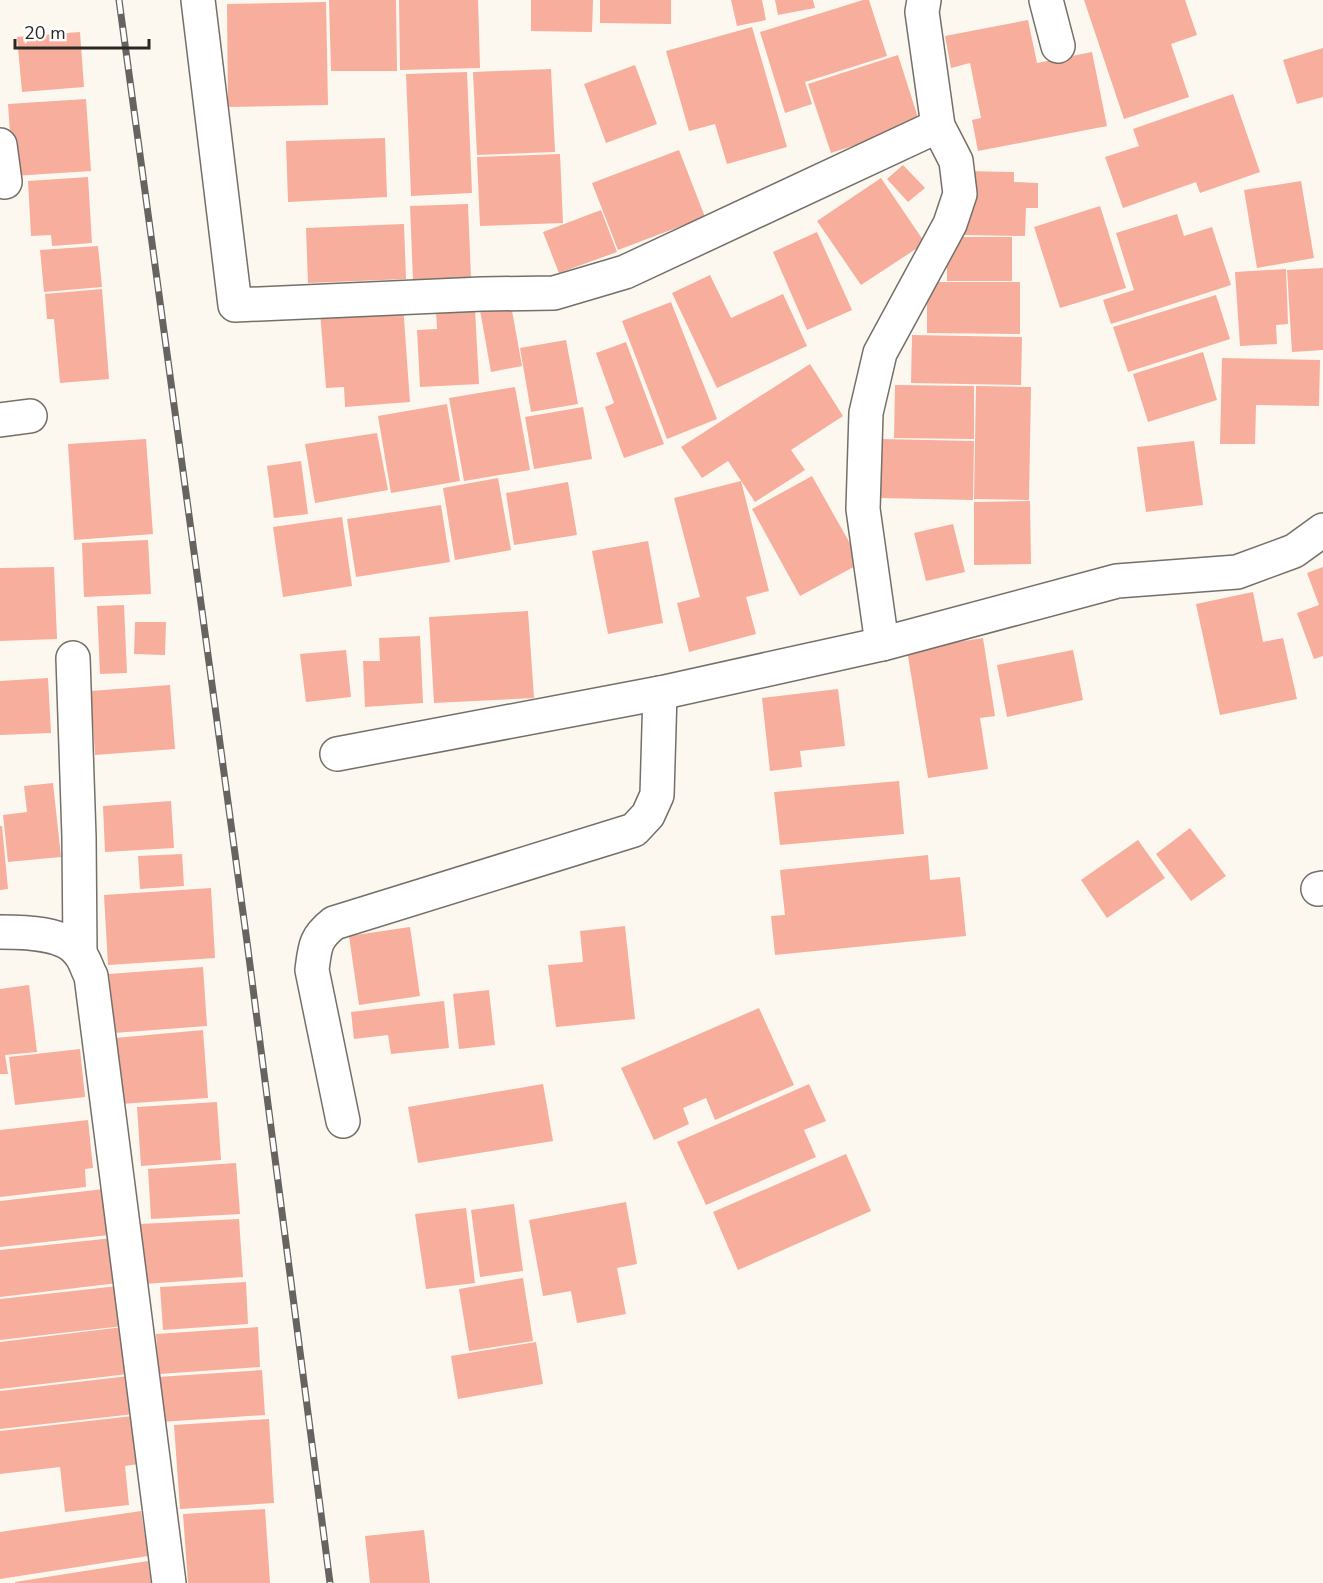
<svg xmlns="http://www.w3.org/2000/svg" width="1323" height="1583" font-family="'Nunito Sans',sans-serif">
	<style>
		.building { fill: #f7ae9c }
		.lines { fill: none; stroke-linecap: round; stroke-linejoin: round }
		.street-casing { stroke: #747069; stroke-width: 36 }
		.street { stroke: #fff; stroke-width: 33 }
		.rail-casing { stroke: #676460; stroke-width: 7 }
		.rail { stroke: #fff; stroke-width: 4.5; stroke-dasharray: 14; stroke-linecap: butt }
	</style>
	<rect width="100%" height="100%" fill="#fcf8f0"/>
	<g class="building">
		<polygon points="329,0 396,0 397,71 331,71"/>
		<polygon points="399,0 478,0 480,68 400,70"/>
		<polygon points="531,0 593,0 592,32 531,31"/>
		<polygon points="600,0 671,0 671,24 600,23"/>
		<polygon points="731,0 762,0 766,20 737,26"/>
		<polygon points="775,0 813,0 815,8 778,15"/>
		<polygon points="863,0 869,0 887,56 805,82 812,104 785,113 760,32"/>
		<polygon points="1084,0 1185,0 1197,35 1171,44 1189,97 1124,119"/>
		<polygon points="326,2 328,105 228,107 227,4"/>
		<polygon points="1028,20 1037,63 1092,52 1107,126 978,151 972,120 981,118 970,63 951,68 945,36"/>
		<polygon points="752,27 787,147 727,164 715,124 689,131 666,51"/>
		<polygon points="80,32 84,87 22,92 17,37"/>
		<polygon points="1323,48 1323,97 1297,104 1283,60"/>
		<polygon points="898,55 920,124 831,153 808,84"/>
		<polygon points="635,65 657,124 606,143 584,84"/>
		<polygon points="551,69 555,152 477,155 473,72"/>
		<polygon points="467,72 472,193 411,196 406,74"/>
		<polygon points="1233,94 1260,172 1200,193 1196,182 1123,208 1105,157 1139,146 1133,129"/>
		<polygon points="86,99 91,171 13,176 8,104"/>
		<polygon points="385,138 387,197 288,202 286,141"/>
		<polygon points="679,150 705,217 618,250 592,183"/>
		<polygon points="560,154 563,223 480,226 477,157"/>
		<polygon points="903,165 925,188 908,202 887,179"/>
		<polygon points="963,171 1014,172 1014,182 1038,183 1038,208 1026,208 1025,236 962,235"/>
		<polygon points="88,177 92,243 52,246 51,235 31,236 28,181"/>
		<polygon points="881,178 925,243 861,285 817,221"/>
		<polygon points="1301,181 1314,258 1257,268 1244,190"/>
		<polygon points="468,204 471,279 413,281 410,206"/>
		<polygon points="1100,206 1126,288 1060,308 1034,227"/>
		<polygon points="601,210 617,252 559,273 543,232"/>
		<polygon points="1177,214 1184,236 1212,227 1231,285 1111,324 1103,300 1134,290 1116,233"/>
		<polygon points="404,224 406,279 308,283 306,228"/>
		<polygon points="817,232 852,310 807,330 773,252"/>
		<rect x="947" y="237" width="65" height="44"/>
		<polygon points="98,246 102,287 44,292 40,250"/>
		<polygon points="1323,268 1323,350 1292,352 1287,270"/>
		<polygon points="1286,269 1288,324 1276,325 1277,344 1240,346 1235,272"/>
		<polygon points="710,275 731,318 783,294 807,346 717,388 672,293"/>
		<polygon points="927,282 1020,282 1020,334 927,333"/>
		<polygon points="102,289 109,379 60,383 54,319 47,319 45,294"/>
		<polygon points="1216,295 1230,339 1128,372 1113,327"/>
		<polygon points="671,302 717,419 667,439 622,321"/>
		<polygon points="403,305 410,402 345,407 344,387 326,388 320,311"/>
		<polygon points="511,305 522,366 491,372 480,310"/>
		<polygon points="475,309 479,384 420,387 417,330 437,329 436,311"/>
		<polygon points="912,335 1022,337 1021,385 911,383"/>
		<polygon points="566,340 578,404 531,412 520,348"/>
		<polygon points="626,342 664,444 624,458 605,407 614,403 596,353"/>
		<polygon points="1203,352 1217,400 1148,422 1133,374"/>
		<polygon points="1222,358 1320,360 1319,406 1256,405 1255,444 1220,444"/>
		<polygon points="810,364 843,416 791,450 805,470 755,502 728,461 702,478 681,447"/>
		<polygon points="895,385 974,386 974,439 894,438"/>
		<polygon points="976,386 1031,387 1029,500 974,499"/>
		<polygon points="515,387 530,470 464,481 449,398"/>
		<polygon points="447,404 460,481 391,493 378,416"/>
		<polygon points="583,407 592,459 534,469 525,417"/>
		<polygon points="377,433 388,490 315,503 305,444"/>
		<polygon points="146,439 153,534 74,540 68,444"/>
		<polygon points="880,439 974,441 973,500 879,498"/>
		<polygon points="1194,441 1203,505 1146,512 1137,447"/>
		<polygon points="301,461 308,514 274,518 267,466"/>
		<polygon points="812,476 861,563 800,596 752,509"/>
		<polygon points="498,478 511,550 455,560 443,488"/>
		<polygon points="741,481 769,591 746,597 756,634 689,652 677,603 700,597 674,498"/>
		<polygon points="568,482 577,535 514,545 506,493"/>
		<polygon points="1030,501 1031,564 974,565 974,502"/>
		<polygon points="441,505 450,562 356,577 347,519"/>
		<polygon points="342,517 352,586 283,597 273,527"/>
		<polygon points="953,524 965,572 926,581 914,533"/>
		<polygon points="148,540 151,594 84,597 82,543"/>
		<polygon points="648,541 663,623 608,634 592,551"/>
		<polygon points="54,567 57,639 0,641 0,568"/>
		<polygon points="1323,567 1323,656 1314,659 1297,613 1319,605 1307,573"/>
		<polygon points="1253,592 1263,642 1283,638 1297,699 1220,715 1196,604"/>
		<polygon points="124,605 127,673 100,674 97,606"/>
		<polygon points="528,611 534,698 434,703 429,617"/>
		<polygon points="135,622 166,622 165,655 134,654"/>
		<polygon points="420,636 423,703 365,707 363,661 380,661 379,638"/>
		<polygon points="983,638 995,716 980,718 988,769 928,778 907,650"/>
		<polygon points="346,650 351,697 306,702 300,654"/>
		<polygon points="1073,650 1083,700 1007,717 997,665"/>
		<polygon points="48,678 51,733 0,735 0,681"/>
		<polygon points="170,685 175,749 95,755 91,691"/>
		<polygon points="838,689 845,746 800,751 802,767 770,771 762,698"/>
		<polygon points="899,781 904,834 780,845 774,792"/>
		<polygon points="53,783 61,857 8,862 3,815 27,812 24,786"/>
		<polygon points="171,801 174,848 105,852 103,806"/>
		<polygon points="0,826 2,826 8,889 0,890"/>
		<polygon points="1190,828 1226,876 1191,901 1156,854"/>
		<polygon points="1138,840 1165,878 1107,918 1081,880"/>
		<polygon points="182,854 184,886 140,889 138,856"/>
		<polygon points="928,855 930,880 960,877 966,936 775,955 771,916 785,915 780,870"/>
		<polygon points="211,888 215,958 108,965 104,895"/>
		<polygon points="625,926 635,1019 556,1027 548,965 583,962 580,931"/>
		<polygon points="410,927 420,996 359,1005 349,936"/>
		<polygon points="203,967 207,1026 114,1033 109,974"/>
		<polygon points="29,985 37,1052 5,1055 8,1074 0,1074 0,989"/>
		<polygon points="489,990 495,1045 459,1049 453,994"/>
		<polygon points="444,1001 449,1048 391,1054 388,1035 354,1039 351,1012"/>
		<polygon points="759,1008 794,1085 715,1120 706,1098 683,1108 689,1124 654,1140 621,1068"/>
		<polygon points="203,1030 208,1098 120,1104 115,1038"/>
		<polygon points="80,1049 85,1097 15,1105 9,1057"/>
		<polygon points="543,1084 553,1141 418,1163 408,1107"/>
		<polygon points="809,1084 826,1121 804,1130 816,1157 706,1205 677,1142"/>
		<polygon points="217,1102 221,1160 141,1166 137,1107"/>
		<polygon points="88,1120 93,1168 85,1169 86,1187 0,1197 0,1130"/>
		<polygon points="846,1154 871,1211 738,1270 713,1212"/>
		<polygon points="236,1163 240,1214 151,1219 148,1169"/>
		<polygon points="104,1189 109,1235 0,1247 0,1201"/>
		<polygon points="626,1202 637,1264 617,1268 626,1314 577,1323 571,1291 543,1296 529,1220"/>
		<polygon points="514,1204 523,1271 480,1277 471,1210"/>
		<polygon points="466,1208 475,1283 426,1289 415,1214"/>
		<polygon points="239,1219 243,1277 144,1284 140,1224"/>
		<polygon points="113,1238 118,1283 0,1297 0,1250"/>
		<polygon points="523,1278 533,1341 469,1351 459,1289"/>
		<polygon points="246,1282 248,1324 163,1330 160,1287"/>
		<polygon points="118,1286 123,1326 0,1340 0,1299"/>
		<polygon points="123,1327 128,1374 0,1389 0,1342"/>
		<polygon points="258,1327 260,1367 159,1374 156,1334"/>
		<polygon points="536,1342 543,1384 458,1399 451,1356"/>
		<polygon points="262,1370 265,1415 161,1422 158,1377"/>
		<polygon points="129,1376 134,1414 0,1429 0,1391"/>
		<polygon points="133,1416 139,1464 125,1466 129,1505 65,1512 60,1467 0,1474 0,1431"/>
		<polygon points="269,1419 274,1503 180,1509 174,1425"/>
		<polygon points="265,1509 270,1583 188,1583 183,1514"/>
		<polygon points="141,1511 148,1556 0,1579 0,1532"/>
		<polygon points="424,1530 430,1583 370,1583 365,1536"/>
		<polygon points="148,1561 151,1583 15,1583 15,1582"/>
	</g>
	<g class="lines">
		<defs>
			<g id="street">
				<polyline points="198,0 235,305 482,294 554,293 625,272 938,126"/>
				<polyline points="1046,0 1058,46"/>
				<polyline points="0,145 5,182"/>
				<polyline points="0,420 30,416"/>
				<polyline points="882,644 863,509 866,413 880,353 950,224 960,194 956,161 938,126 922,12 924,0"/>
				<polyline points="73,658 79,837 80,952"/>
				<polyline points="337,754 660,693 882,644 1117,581 1237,572 1294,551 1323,530"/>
				<polyline points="1318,889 1323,888"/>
				<path d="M0,932C23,932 66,932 80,954C85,960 87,969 91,976L169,1583"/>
				<path d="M343,1121L312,970C315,946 315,938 334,923L634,830L648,815L657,795L660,693"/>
			</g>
		</defs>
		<use href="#street" class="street-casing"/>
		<use href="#street" class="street"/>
		<defs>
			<polyline id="rail" points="119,0 247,942 330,1583"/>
		</defs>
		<use href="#rail" class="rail-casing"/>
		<use href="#rail" class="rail"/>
	</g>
	<path d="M15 39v9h134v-9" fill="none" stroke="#2a2825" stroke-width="3"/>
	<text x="24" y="39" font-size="18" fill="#2a2825" stroke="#ffffff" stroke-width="4.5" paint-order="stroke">20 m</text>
</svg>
